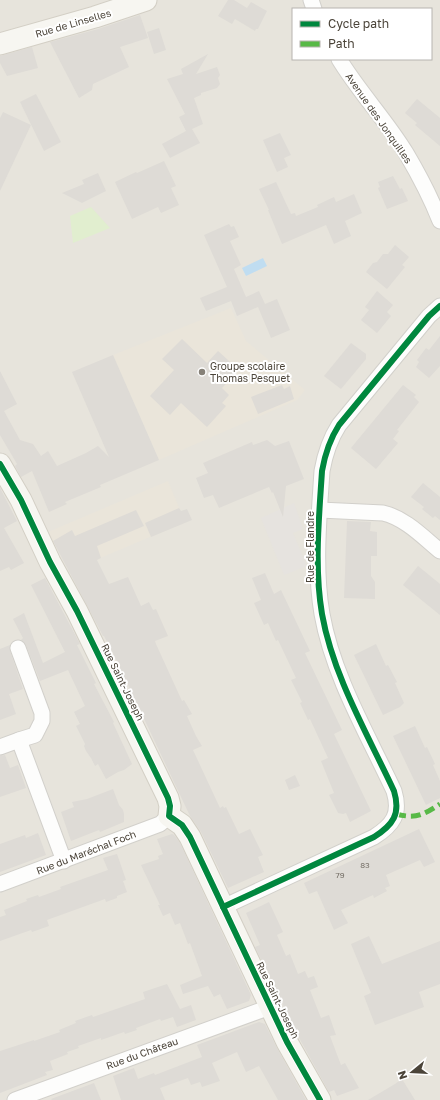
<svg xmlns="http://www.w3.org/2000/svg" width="440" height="1100" font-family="'Golos Text',sans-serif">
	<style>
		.residential { fill: #e7e4dc; fill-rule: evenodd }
		.education { fill: #eae5da }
		.green { fill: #e1eecf }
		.parking { fill: #e6e3df }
		.water { fill: #c0ddf1 }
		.building { fill: #dedbd6 }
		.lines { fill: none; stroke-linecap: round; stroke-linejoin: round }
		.street-casing { stroke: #d2d0cb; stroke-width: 17 }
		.secondary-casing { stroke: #d3cfc5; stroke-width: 23 }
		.street { stroke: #fdfdfc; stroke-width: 15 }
		.secondary { stroke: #f7f6f1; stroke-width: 21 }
		.quiet { stroke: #58b947; stroke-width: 5; stroke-dasharray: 10 5; stroke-linecap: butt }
		.cycleway-casing { stroke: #fff; stroke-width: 8 }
		.cycleway { stroke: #00873e; stroke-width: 6 }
		.poi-dot { fill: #868178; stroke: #fff; stroke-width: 1.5 }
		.labels { text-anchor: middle; stroke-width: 4; stroke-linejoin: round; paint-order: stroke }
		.number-label { font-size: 8px; fill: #706a61 }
		.street-label { font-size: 10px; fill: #4b4439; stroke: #fff }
		.poi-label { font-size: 10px; fill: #4b4439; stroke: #fff; text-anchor: start }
	</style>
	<rect width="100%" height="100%" fill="#f4f2ee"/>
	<path class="residential" d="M0,0H440V1100H0ZM293,9H431V59H293Z"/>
	<g class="education">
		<polygon points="231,308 246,341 305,390 297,400 159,460 113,355"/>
		<polygon points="168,481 185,522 70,571 48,532"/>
	</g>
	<polygon class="green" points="91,207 110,228 73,243 70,216"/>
	<polygon class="parking" points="294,503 303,529 293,533 307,566 284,575 261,518"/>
	<polygon class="water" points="263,258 267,266 246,276 242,268"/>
	<g class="building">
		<polygon points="228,0 234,0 247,8 251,2 267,11 258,29 256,29 255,31 235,19 232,24 218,16"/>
		<polygon points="140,15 148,38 120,47 129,67 93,84 92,90 79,98 50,42 98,29"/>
		<polygon points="159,28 166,50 154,54 147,32"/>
		<polygon points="32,47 38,68 7,76 0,63 0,56"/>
		<polygon points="208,54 196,74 217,67 220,75 218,78 220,84 217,88 201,93 201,95 194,98 203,124 192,129 200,143 170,158 162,144 186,131 179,117 185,114 167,79 183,74 181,69"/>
		<polygon points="36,94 61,142 44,151 20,102"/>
		<polygon points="417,99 440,118 440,146 415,125 417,123 405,113"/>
		<polygon points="3,112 31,125 0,191 0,118"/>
		<polygon points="280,133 291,155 284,158 288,167 277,172 263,140"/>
		<polygon points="164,161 176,186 171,188 179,205 161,213 158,207 132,219 115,182 136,172 137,173"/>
		<polygon points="98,173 106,191 82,203 62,193 84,184 82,180"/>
		<polygon points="393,176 400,189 402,188 408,201 387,209 378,188 380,187 378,182"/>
		<polygon points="276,182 291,214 295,213 296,216 318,207 317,205 334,197 336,202 354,194 362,213 345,221 351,236 334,244 326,225 282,244 268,210 269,210 259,189"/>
		<polygon points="229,224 231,227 234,226 239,237 230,241 241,265 234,269 246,297 259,291 265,304 277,299 290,330 271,338 258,307 237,316 231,301 206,311 200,298 227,287 204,235"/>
		<polygon points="395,245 409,257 402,265 405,267 387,289 366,272 373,263 377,262 383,254 388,254"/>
		<polygon points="377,291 393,305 387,312 391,316 377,333 361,320 369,310 365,307"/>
		<polygon points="440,336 440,366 429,378 416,367 419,362 417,360 426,348 429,350"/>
		<polygon points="182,339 207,363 218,351 239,370 222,388 229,395 222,403 226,406 207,427 181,403 170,415 150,396 174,370 162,359"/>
		<polygon points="351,343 366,354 366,359 341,389 324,376"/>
		<polygon points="113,355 159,460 100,485 101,487 65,502 67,504 49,512 32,471 21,477 15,466 17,464 0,435 0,371 17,404 4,411 20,440 33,444 41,456 48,451 57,466 86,453 98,446 109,457 72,372"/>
		<polygon points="282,385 284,389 290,386 294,399 258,414 251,397"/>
		<polygon points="403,385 416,395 414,397 419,402 397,430 399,431 393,439 398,443 376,469 351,448"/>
		<polygon points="267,440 275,446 289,441 304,479 286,486 283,517 273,492 272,493 269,487 219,508 213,495 204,498 196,478 208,473 203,463 252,442 253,445"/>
		<polygon points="423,483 440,497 440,520 435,516 433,518 422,509 424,507 411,497"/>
		<polygon points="0,488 17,521 4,528 24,563 11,570 9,567 0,571"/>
		<polygon points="179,508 181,511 187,509 192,520 151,537 145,523"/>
		<polygon points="136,510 144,526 97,546 101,558 97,560 109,584 128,577 141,606 149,602 153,610 156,609 168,636 155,641 156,644 182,701 184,700 192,714 187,716 196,736 202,746 193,750 220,808 223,806 224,808 226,807 239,834 250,829 263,855 258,857 264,872 228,888 201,832 190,816 113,653 104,636 103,636 53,541 72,530 75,536"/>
		<polygon points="347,521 371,522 370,531 377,532 377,556 371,556 371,576 375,582 375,599 344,598"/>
		<polygon points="418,566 440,584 440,615 403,585"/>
		<polygon points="265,573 274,594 281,590 310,651 305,653 342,730 334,734 371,811 350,822 346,813 343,814 338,813 329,795 334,793 321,761 328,758 310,719 308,720 300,703 302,702 291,680 296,678 278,640 276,641 268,623 264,625 254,603 261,600 252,578"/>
		<polygon points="45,578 80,644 77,645 96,683 94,684 114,722 113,723 132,764 124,770 118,772 106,779 98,764 95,766 91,758 86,751 84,746 85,744 76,726 80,724 74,712 85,706 68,670 40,681 26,645 21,640 23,638 13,619 24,613 43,663 65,652 31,585"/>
		<polygon points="376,644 386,666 388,665 397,682 395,683 404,703 400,707 383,715 354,655"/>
		<polygon points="10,645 10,651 23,689 9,694 16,714 0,720 0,649"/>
		<polygon points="415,726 425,748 427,747 435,764 433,765 440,781 440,798 426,805 393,736"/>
		<polygon points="5,755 10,768 18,765 26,788 0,797 0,756"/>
		<polygon points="295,775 300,786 289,790 285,780"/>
		<polygon points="113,789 119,805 123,810 124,814 124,822 100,832 99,830 71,841 61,812 74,807 72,802 87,799"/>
		<polygon points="419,829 435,862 424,867 420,860 386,875 390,886 385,888 387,891 374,898 373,895 341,910 348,923 334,930 317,891 309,894 304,883"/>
		<polygon points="38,833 46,855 0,872 0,844 25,835 26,838"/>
		<polygon points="172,834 174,835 180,843 251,995 249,1001 227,1009 220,994 214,997 208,986 183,994 180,985 202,976 190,943 188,944 180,923 175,925 170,913 163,916 158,905 160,905 141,865 159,859 158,856 163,854 157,839"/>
		<polygon points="117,854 126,880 123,881 127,892 117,896 117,898 106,902 105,899 47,920 49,926 32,932 31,930 0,941 0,917 6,915 4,910 27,901 26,899 38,895 39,897 61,889 60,887 108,870 103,858"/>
		<polygon points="269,902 283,932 277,935 286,956 290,954 298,974 305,971 308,978 314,976 318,987 310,990 321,1018 329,1015 336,1035 330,1036 341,1065 345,1063 359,1088 337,1096 334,1090 329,1092 298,1036 255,947 260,945 246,913"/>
		<polygon points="369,936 382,964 440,941 440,984 419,992 424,1007 375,1025 364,996 371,993 351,944"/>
		<polygon points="167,984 180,1009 191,1005 196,1020 177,1027 173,1017 161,1021 160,1019 136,1028 137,1030 125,1034 124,1032 101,1040 101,1038 78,1046 79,1048 67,1052 68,1054 50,1061 53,1070 45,1072 47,1075 0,1093 0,1051 34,1040 34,1041 60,1032 59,1030 76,1023 75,1021 92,1015 93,1017 145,999 143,992"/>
		<polygon points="259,1022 265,1024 277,1048 306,1100 278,1100 259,1066 246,1072 237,1052 212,1063 220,1081 202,1087 200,1082 191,1085 188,1078 160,1088 165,1100 121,1100 113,1076 134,1068 138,1079 154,1073 155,1075 202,1057 197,1045"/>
		<polygon points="402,1079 415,1100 368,1100 395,1084"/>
		<polygon points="94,1083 101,1100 52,1100 51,1099"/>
	</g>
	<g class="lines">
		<defs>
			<g id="street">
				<polyline points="311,0 314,9"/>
				<path d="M339,59C359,92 386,120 406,153C419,175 431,198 440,221"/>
				<path d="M320,510L383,513C405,518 423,537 440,551"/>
				<polyline points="18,648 42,713 42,721 35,735 19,740"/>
				<polyline points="0,747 19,740 64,861"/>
				<polyline points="0,884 160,824 169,816"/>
				<path d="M223,907L374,837C393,825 401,814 394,791C368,735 333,676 322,614C314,567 319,518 322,471C325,454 330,439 339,425L429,316L440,306"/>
				<polyline points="15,1100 270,1007"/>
			</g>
			<g id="secondary">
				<polyline points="0,44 95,17 146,0"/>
				<polyline points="0,464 21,500 50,562 77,611 168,798 170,806 169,816 182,825 190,837 287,1042 320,1100"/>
			</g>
		</defs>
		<use href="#street" class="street-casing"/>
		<use href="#secondary" class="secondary-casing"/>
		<use href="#street" class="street"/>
		<use href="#secondary" class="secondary"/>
		<path class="quiet" d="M396,814C416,819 423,815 440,804"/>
		<defs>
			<g id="cycleway">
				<polyline points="0,464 21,500 50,562 77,611 168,798 170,806 169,816 182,825 190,837 287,1042 320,1100"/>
				<path d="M223,907L374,837C393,825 401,814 394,791C368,735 333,676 322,614C314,567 319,518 322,471C325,454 330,439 339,425L429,316L440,306"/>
			</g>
		</defs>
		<use href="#cycleway" class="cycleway-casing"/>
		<use href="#cycleway" class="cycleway"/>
	</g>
	<circle class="poi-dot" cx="202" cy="372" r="4"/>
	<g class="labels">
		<g class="number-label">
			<text x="365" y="868">83</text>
			<text x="340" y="878">79</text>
		</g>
		<g class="street-label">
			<text transform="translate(73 23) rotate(-16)" y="4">Rue de Linselles</text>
			<text transform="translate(379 118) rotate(55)" y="4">Avenue des Jonquilles</text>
			<text transform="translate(310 547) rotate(-90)" y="4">Rue de Flandre</text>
			<text transform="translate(123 682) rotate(64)" y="4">Rue Saint-Joseph</text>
			<text transform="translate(86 852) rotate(-21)" y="4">Rue du Maréchal Foch</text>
			<text transform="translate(278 1000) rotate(64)" y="4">Rue Saint-Joseph</text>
			<text transform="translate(142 1053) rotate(-20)" y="4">Rue du Château</text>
		</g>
		<g class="poi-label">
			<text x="210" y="370">Groupe scolaire<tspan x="210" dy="12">Thomas Pesquet</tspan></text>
		</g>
	</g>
	<rect x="292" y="8" width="140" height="52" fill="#ffffff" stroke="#b7b4b0"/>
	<rect x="300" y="21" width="20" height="6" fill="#00873e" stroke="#b7b4b0"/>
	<text x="328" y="28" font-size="12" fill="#4b4439">Cycle path</text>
	<rect x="300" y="41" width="20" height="6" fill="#58b947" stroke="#b7b4b0"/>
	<text x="328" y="48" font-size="12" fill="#4b4439">Path</text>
	<g transform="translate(412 1072) rotate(252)" stroke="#ffffff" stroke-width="3" paint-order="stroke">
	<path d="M0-3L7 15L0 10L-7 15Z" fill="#4b4439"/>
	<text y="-6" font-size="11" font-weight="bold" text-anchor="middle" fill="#4b4439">N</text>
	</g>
</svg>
